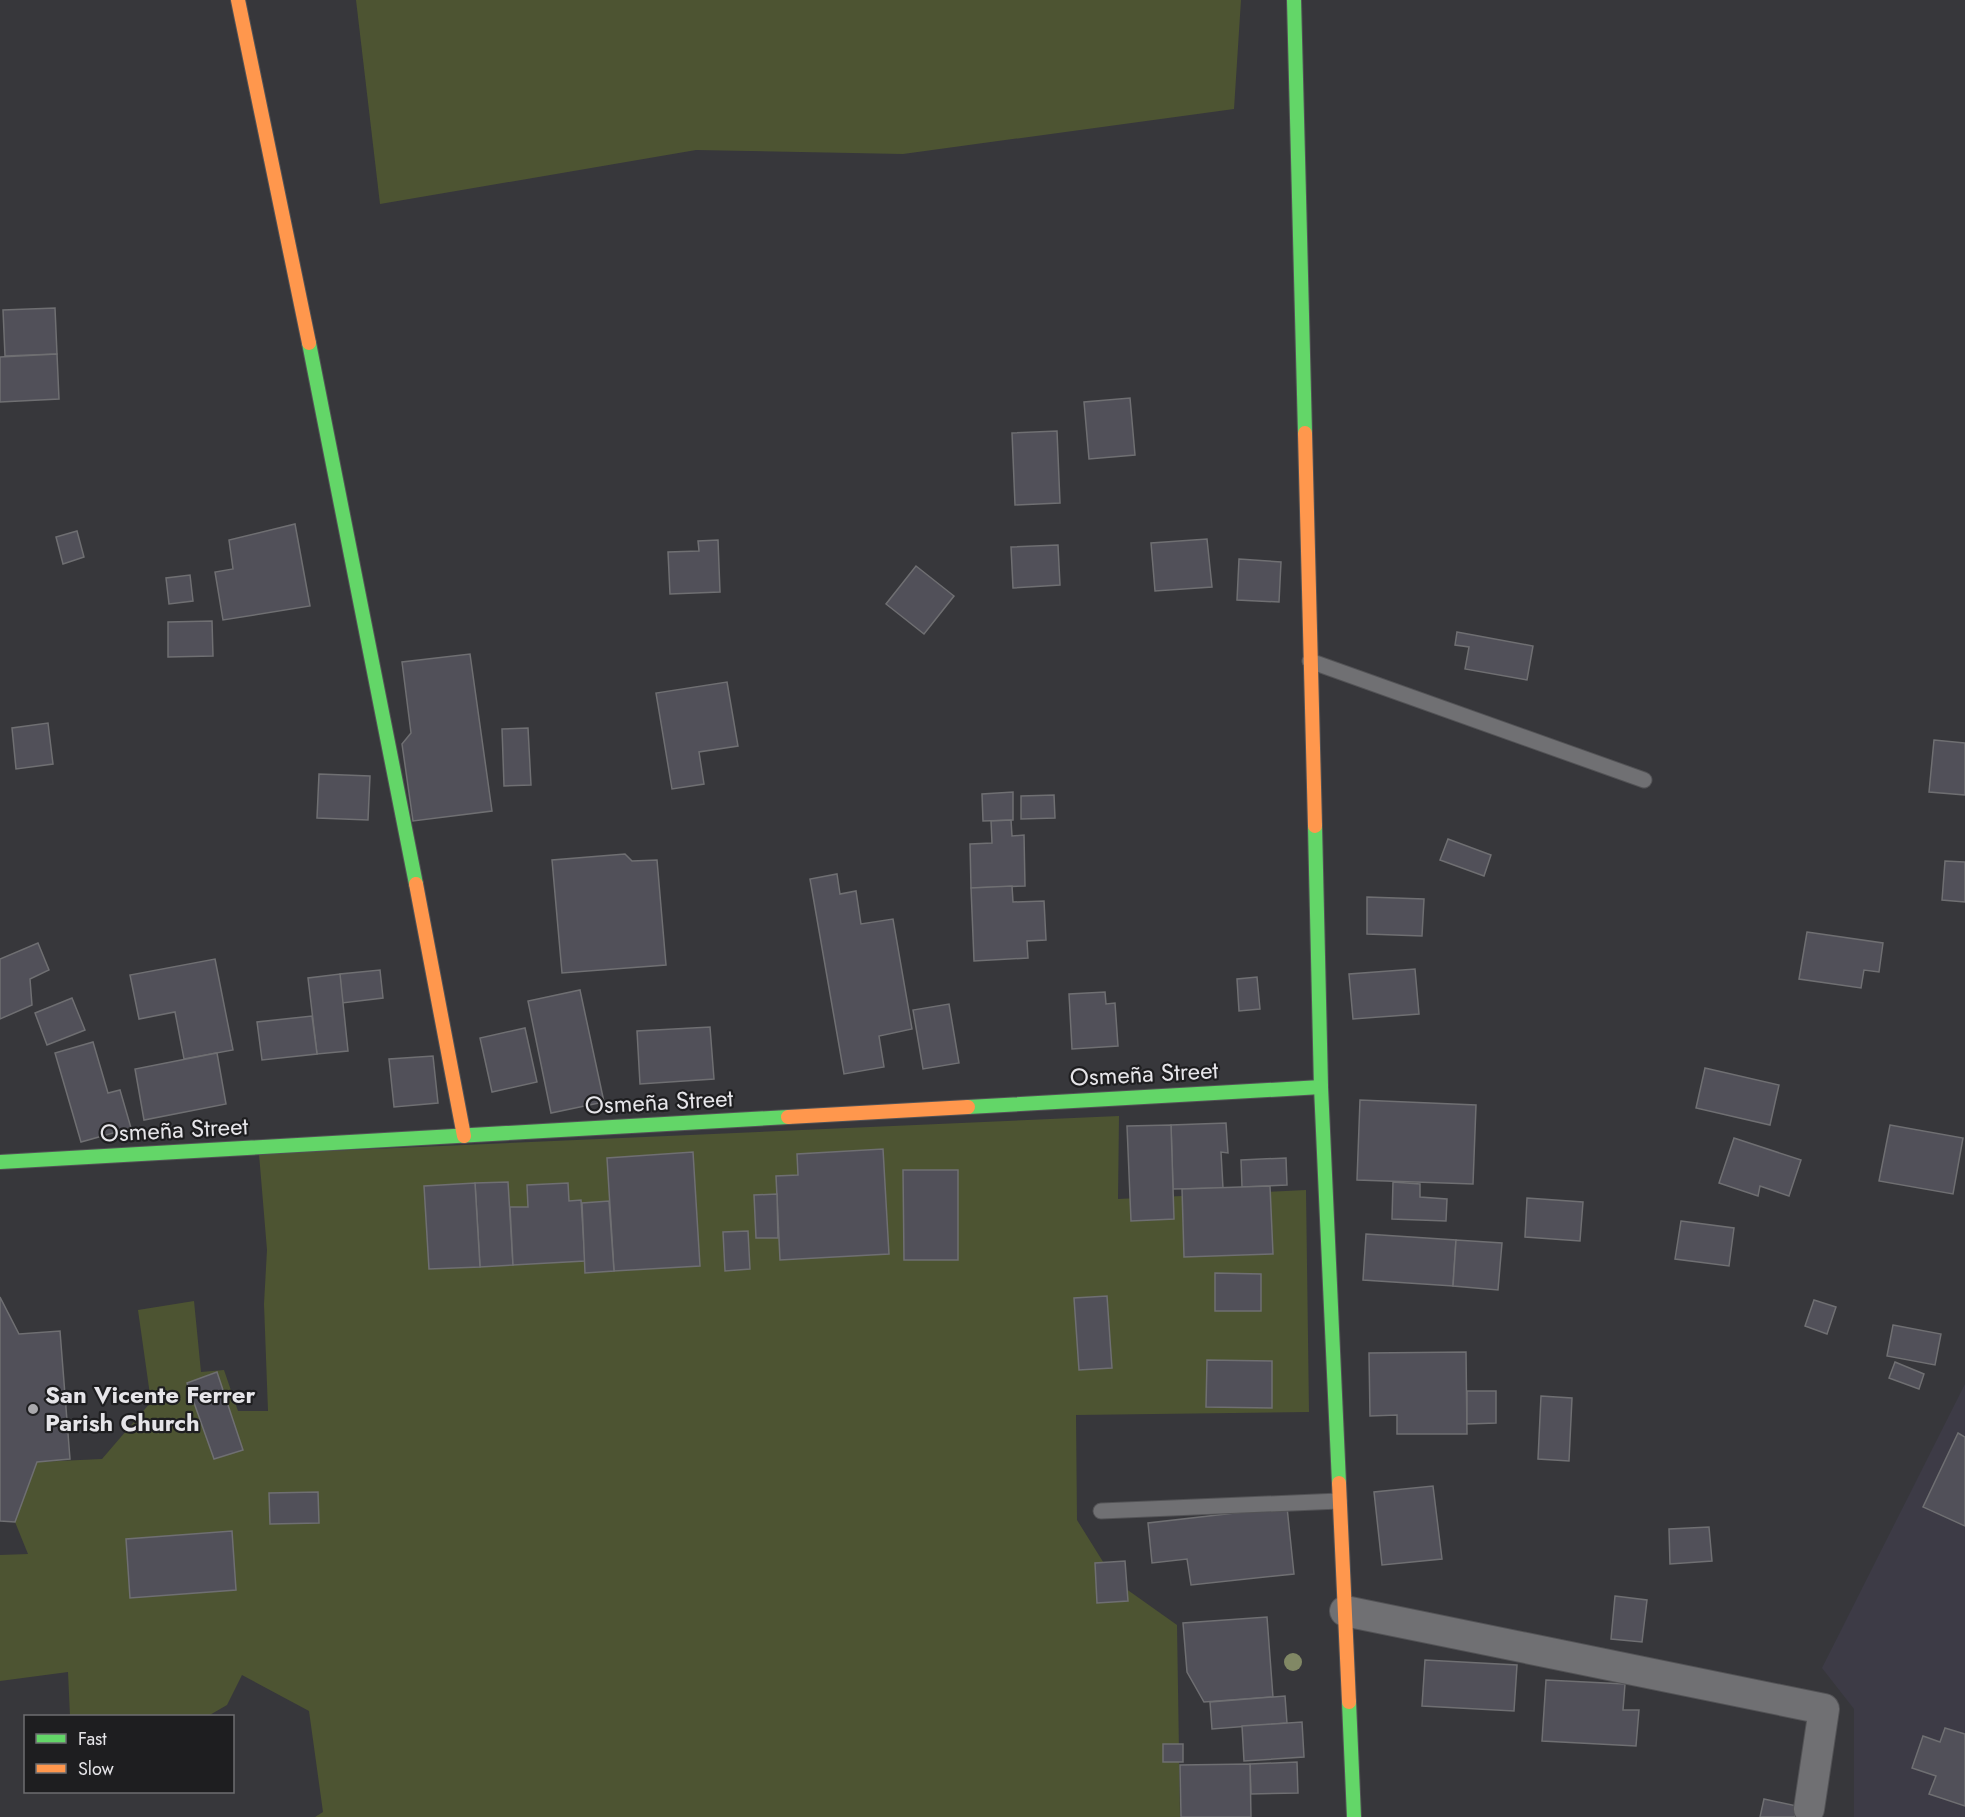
<svg xmlns="http://www.w3.org/2000/svg" width="1965" height="1817" font-family="Jost,sans-serif">
	<style>
		.built { fill: #3d3b46 }
		.green { fill: #4d5432 }
		.building { fill: #515059; stroke: #6f6f72; stroke-width: 1.5 }
		.lines { fill: none; stroke-linecap: round; stroke-linejoin: round }
		.lane-casing { stroke: #535356; stroke-width: 17 }
		.street-casing { stroke: #535356; stroke-width: 32 }
		.fast-casing { stroke: #535356; stroke-width: 16 }
		.slow-casing { stroke: #535356; stroke-width: 16 }
		.lane { stroke: #707073; stroke-width: 15 }
		.street { stroke: #707073; stroke-width: 30 }
		.fast { stroke: #63d668; stroke-width: 14 }
		.slow { stroke: #ff974d; stroke-width: 14 }
		.tree { fill: #818865 }
		.poi-dot { fill: #a9a8ac; stroke: #1e1e20; stroke-width: 2 }
		.labels { text-anchor: middle; stroke-width: 4.5; stroke-linejoin: round; paint-order: stroke }
		.street-label { font-size: 24px; fill: #e6e5e9; stroke: #1e1e20 }
		.poi-label { font-size: 24px; font-weight: bold; fill: #e6e5e9; stroke: #1e1e20; text-anchor: start }
	</style>
	<rect width="100%" height="100%" fill="#37373b"/>
	<polygon class="built" points="1965,1384 1965,1817 1854,1817 1854,1709 1822,1668"/>
	<g class="green">
		<polygon points="356,0 1241,0 1234,109 903,154 696,150 380,204"/>
		<polygon points="1119,1116 1118,1199 1306,1190 1309,1412 1076,1415 1077,1520 1115,1581 1177,1625 1180,1817 315,1817 323,1812 309,1711 242,1675 227,1705 208,1716 70,1716 68,1672 0,1681 0,1555 28,1554 15,1522 37,1462 102,1459 151,1402 138,1310 194,1301 201,1372 224,1370 238,1411 268,1411 264,1304 267,1250 259,1154"/>
	</g>
	<g class="building">
		<polygon points="55,308 57,354 5,356 3,310"/>
		<polygon points="57,354 59,399 0,402 0,357"/>
		<polygon points="1130,398 1135,455 1089,459 1084,402"/>
		<polygon points="1057,431 1060,503 1015,505 1012,433"/>
		<polygon points="295,524 310,606 223,620 215,572 233,569 229,540"/>
		<polygon points="77,531 84,557 63,564 56,537"/>
		<polygon points="1207,539 1212,587 1155,591 1151,543"/>
		<polygon points="718,540 720,592 670,594 668,552 699,551 698,541"/>
		<polygon points="1058,545 1060,585 1013,588 1011,547"/>
		<polygon points="1239,559 1281,562 1279,602 1237,600"/>
		<polygon points="916,566 954,596 924,634 886,604"/>
		<polygon points="190,575 193,601 169,604 166,578"/>
		<polygon points="212,621 213,656 168,657 168,622"/>
		<polygon points="1457,632 1533,646 1527,680 1465,669 1469,647 1455,645"/>
		<polygon points="470,654 492,811 413,821 402,744 411,733 402,662"/>
		<polygon points="727,682 738,746 699,752 704,784 672,789 656,693"/>
		<polygon points="48,723 53,764 16,769 12,728"/>
		<polygon points="528,728 531,785 504,786 502,729"/>
		<polygon points="1934,740 1965,743 1965,795 1929,792"/>
		<polygon points="319,774 370,776 368,820 317,818"/>
		<polygon points="1013,792 1013,820 983,821 982,794"/>
		<polygon points="1054,795 1055,818 1021,819 1021,796"/>
		<polygon points="1011,820 1012,836 1024,835 1025,886 971,888 970,844 992,843 991,821"/>
		<polygon points="1448,839 1491,855 1484,876 1440,860"/>
		<polygon points="625,854 632,861 657,860 666,965 562,973 552,860"/>
		<polygon points="1945,861 1965,862 1965,902 1942,900"/>
		<polygon points="837,874 840,894 856,891 861,924 893,919 912,1029 879,1036 884,1067 844,1074 810,879"/>
		<polygon points="1012,886 1013,902 1044,901 1046,940 1027,941 1028,958 974,961 971,888"/>
		<polygon points="1367,897 1424,899 1422,936 1367,934"/>
		<polygon points="1807,932 1883,943 1879,972 1864,970 1861,988 1799,979"/>
		<polygon points="38,943 49,970 30,979 32,1005 0,1019 0,959"/>
		<polygon points="215,959 233,1050 184,1059 175,1012 139,1019 130,975"/>
		<polygon points="1415,969 1419,1014 1353,1019 1349,974"/>
		<polygon points="380,970 383,998 342,1003 340,974"/>
		<polygon points="340,974 348,1051 317,1054 308,978"/>
		<polygon points="1257,977 1260,1009 1239,1011 1237,979"/>
		<polygon points="580,990 604,1102 551,1113 528,1001"/>
		<polygon points="1105,992 1106,1004 1115,1003 1118,1046 1072,1049 1069,994"/>
		<polygon points="72,998 85,1030 47,1045 35,1013"/>
		<polygon points="949,1004 959,1063 923,1069 913,1010"/>
		<polygon points="312,1016 317,1054 262,1060 257,1022"/>
		<polygon points="710,1027 714,1079 640,1084 637,1031"/>
		<polygon points="525,1028 537,1082 492,1092 480,1038"/>
		<polygon points="93,1042 108,1093 120,1090 131,1128 81,1142 55,1053"/>
		<polygon points="217,1053 226,1104 144,1120 135,1069"/>
		<polygon points="433,1056 438,1103 394,1107 389,1059"/>
		<polygon points="1705,1068 1779,1085 1770,1125 1696,1108"/>
		<polygon points="1360,1100 1476,1105 1473,1184 1357,1180"/>
		<polygon points="1226,1123 1228,1153 1221,1152 1223,1188 1173,1189 1171,1125"/>
		<polygon points="1171,1125 1174,1219 1131,1221 1127,1126"/>
		<polygon points="1890,1125 1963,1138 1953,1194 1879,1181"/>
		<polygon points="1734,1138 1801,1160 1789,1196 1760,1186 1758,1196 1719,1183"/>
		<polygon points="883,1149 889,1254 780,1260 776,1176 798,1175 797,1154"/>
		<polygon points="693,1152 700,1266 614,1271 607,1158"/>
		<polygon points="1286,1158 1287,1185 1242,1187 1241,1160"/>
		<polygon points="903,1170 958,1170 958,1260 904,1260"/>
		<polygon points="508,1182 513,1265 480,1267 475,1183"/>
		<polygon points="1393,1182 1420,1184 1420,1197 1447,1199 1446,1221 1392,1219"/>
		<polygon points="475,1183 480,1267 429,1269 424,1186"/>
		<polygon points="568,1183 569,1201 581,1200 585,1261 513,1265 510,1207 528,1207 527,1185"/>
		<polygon points="1270,1186 1273,1254 1184,1257 1182,1189"/>
		<polygon points="777,1194 778,1238 756,1238 754,1195"/>
		<polygon points="1527,1198 1583,1202 1580,1241 1525,1237"/>
		<polygon points="609,1201 614,1271 585,1273 582,1203"/>
		<polygon points="1681,1221 1734,1228 1729,1266 1675,1259"/>
		<polygon points="748,1231 750,1269 725,1271 723,1232"/>
		<polygon points="1366,1234 1456,1240 1453,1286 1363,1280"/>
		<polygon points="1456,1240 1502,1243 1498,1290 1453,1286"/>
		<polygon points="1215,1273 1261,1274 1261,1311 1215,1311"/>
		<polygon points="1107,1296 1112,1368 1079,1370 1074,1298"/>
		<polygon points="0,1297 19,1334 60,1331 70,1459 37,1462 15,1522 0,1521"/>
		<polygon points="1814,1300 1836,1307 1827,1334 1805,1326"/>
		<polygon points="1893,1325 1941,1334 1935,1365 1887,1356"/>
		<polygon points="1466,1352 1467,1434 1397,1434 1397,1415 1370,1416 1369,1353"/>
		<polygon points="1207,1360 1272,1361 1272,1408 1206,1407"/>
		<polygon points="1895,1362 1924,1374 1919,1389 1889,1378"/>
		<polygon points="217,1372 243,1450 214,1459 187,1383"/>
		<polygon points="1467,1391 1496,1391 1496,1423 1467,1424"/>
		<polygon points="1541,1396 1572,1398 1569,1461 1538,1459"/>
		<polygon points="1958,1433 1965,1437 1965,1526 1923,1507"/>
		<polygon points="1433,1486 1442,1559 1382,1565 1374,1492"/>
		<polygon points="318,1492 319,1523 270,1524 269,1493"/>
		<polygon points="1287,1507 1294,1574 1191,1585 1187,1559 1152,1563 1148,1523"/>
		<polygon points="1709,1527 1712,1561 1670,1564 1669,1529"/>
		<polygon points="232,1531 236,1590 130,1598 126,1539"/>
		<polygon points="1125,1561 1128,1601 1097,1603 1095,1563"/>
		<polygon points="1615,1596 1647,1600 1642,1642 1611,1639"/>
		<polygon points="1267,1617 1273,1697 1204,1702 1187,1672 1183,1623"/>
		<polygon points="1425,1660 1517,1665 1514,1711 1422,1706"/>
		<polygon points="1546,1680 1625,1684 1623,1710 1639,1710 1636,1746 1542,1741"/>
		<polygon points="1285,1696 1287,1723 1212,1729 1210,1702"/>
		<polygon points="1302,1722 1304,1757 1244,1761 1242,1726"/>
		<polygon points="1945,1728 1965,1734 1965,1806 1929,1794 1936,1776 1912,1768 1923,1736 1940,1742"/>
		<rect x="1163" y="1744" width="20" height="18"/>
		<polygon points="1297,1762 1298,1793 1251,1794 1250,1764"/>
		<polygon points="1250,1764 1251,1817 1181,1817 1180,1765"/>
		<polygon points="1764,1799 1797,1806 1795,1817 1760,1817"/>
	</g>
	<g class="lines">
		<defs>
			<g id="lane">
				<polyline points="1310,661 1644,780"/>
				<polyline points="1101,1511 1339,1501"/>
			</g>
			<polyline id="street" points="1345,1611 1824,1709 1809,1809"/>
			<g id="fast">
				<polyline points="1294,0 1305,433"/>
				<polyline points="309,343 416,884"/>
				<polyline points="1315,826 1321,1087 1339,1483"/>
				<polyline points="968,1107 1321,1087"/>
				<polyline points="0,1162 788,1117"/>
				<polyline points="1349,1702 1354,1817"/>
			</g>
			<g id="slow">
				<polyline points="238,0 309,343"/>
				<polyline points="1305,433 1315,826"/>
				<polyline points="416,884 464,1136"/>
				<polyline points="788,1117 968,1107"/>
				<polyline points="1339,1483 1349,1702"/>
			</g>
		</defs>
		<use href="#lane" class="lane-casing"/>
		<use href="#street" class="street-casing"/>
		<use href="#fast" class="fast-casing"/>
		<use href="#slow" class="slow-casing"/>
		<use href="#lane" class="lane"/>
		<use href="#street" class="street"/>
		<use href="#fast" class="fast"/>
		<use href="#slow" class="slow"/>
	</g>
	<circle class="tree" cx="1293" cy="1662" r="9"/>
	<circle class="poi-dot" cx="33" cy="1409" r="6"/>
	<g class="labels">
		<g class="street-label">
			<text transform="translate(1144 1074) rotate(-3)" y="8">Osmeña Street</text>
			<text transform="translate(659 1102) rotate(-3)" y="8">Osmeña Street</text>
			<text transform="translate(174 1130) rotate(-3)" y="8">Osmeña Street</text>
		</g>
		<g class="poi-label">
			<text x="45" y="1403">San Vicente Ferrer<tspan x="45" dy="28">Parish Church</tspan></text>
		</g>
	</g>
	<rect x="24" y="1715" width="210" height="78" fill="#1e1e20" stroke="#6e6e70" stroke-width="1.5"/>
	<rect x="36" y="1734" width="30" height="9" fill="#63d668" stroke="#6e6e70" stroke-width="1.5"/>
	<text x="78" y="1745" font-size="18" fill="#e6e5e9">Fast</text>
	<rect x="36" y="1764" width="30" height="9" fill="#ff974d" stroke="#6e6e70" stroke-width="1.5"/>
	<text x="78" y="1775" font-size="18" fill="#e6e5e9">Slow</text>
</svg>
